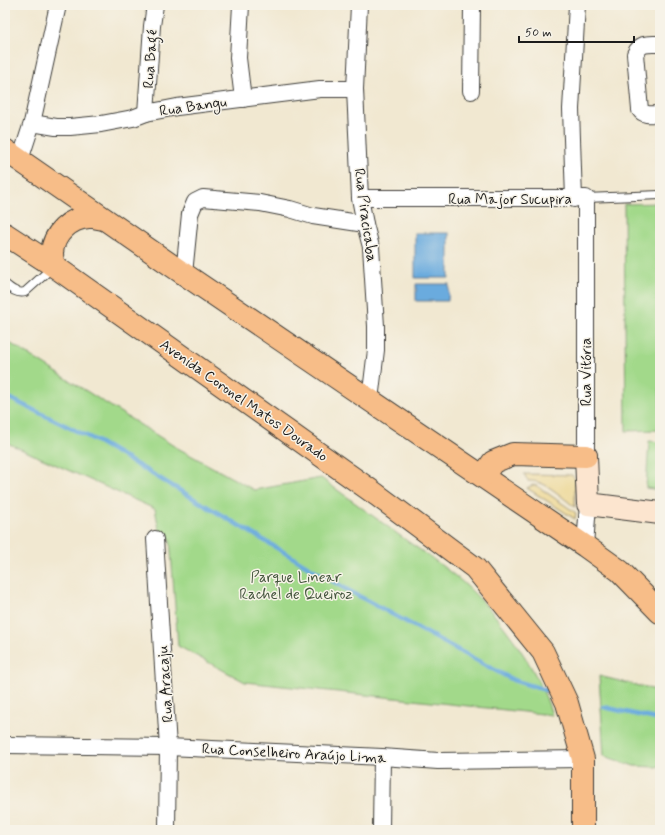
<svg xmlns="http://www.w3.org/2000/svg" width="665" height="835" font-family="Mynerve,sans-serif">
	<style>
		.green { fill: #a2d98a; stroke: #5f7a53 }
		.sand { fill: #eeda9e; stroke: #857b5d }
		.water { fill: #6babde; stroke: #44647d }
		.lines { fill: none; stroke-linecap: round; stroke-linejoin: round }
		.stream { stroke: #6babde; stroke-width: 4.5 }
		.lane-casing { stroke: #3c3b37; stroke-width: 10 }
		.street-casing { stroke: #3c3b37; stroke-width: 18 }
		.secondary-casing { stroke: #3c3b37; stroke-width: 24 }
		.primary-casing { stroke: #3c3b37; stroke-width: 24 }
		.lane { stroke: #fff; stroke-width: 8 }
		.street { stroke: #fff; stroke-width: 16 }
		.secondary { stroke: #fce5cf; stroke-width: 22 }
		.primary { stroke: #f7bd88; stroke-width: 22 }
		.labels { text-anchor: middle; stroke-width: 3; stroke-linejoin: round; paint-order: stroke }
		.street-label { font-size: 15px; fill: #1c1c1c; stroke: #f7f3e8 }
		.park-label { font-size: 15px; fill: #44553d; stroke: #f7f3e8 }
	</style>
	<rect width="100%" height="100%" fill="#f7f3e8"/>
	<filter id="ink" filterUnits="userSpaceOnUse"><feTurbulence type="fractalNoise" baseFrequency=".025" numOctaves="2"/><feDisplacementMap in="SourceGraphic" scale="8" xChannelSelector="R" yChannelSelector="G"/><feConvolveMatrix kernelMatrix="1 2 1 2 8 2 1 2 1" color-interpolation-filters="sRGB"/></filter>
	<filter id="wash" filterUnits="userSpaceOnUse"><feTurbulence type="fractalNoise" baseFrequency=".012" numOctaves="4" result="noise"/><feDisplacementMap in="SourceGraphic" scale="16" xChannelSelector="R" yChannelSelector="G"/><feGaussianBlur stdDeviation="0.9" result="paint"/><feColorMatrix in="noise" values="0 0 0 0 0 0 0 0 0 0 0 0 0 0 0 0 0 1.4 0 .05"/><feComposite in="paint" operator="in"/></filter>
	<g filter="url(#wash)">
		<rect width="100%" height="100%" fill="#f1e8d1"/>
		<g class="green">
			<polygon points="660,203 660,430 626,431 624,204"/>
			<path d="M5,340L174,446L254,490L321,478C351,500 380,521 410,543C425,553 440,564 454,575C494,607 538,666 552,715L245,682L178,646L170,539L159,529L155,509L5,442Z"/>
			<polygon points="649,441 660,442 660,490 646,488"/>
			<polygon points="599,676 660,691 660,766 657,767 634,766 604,756"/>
		</g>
		<g class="sand">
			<path d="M524,474L572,475L575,479V507C561,497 546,480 528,481Z"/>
			<polygon points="533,485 537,486 576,513 575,519 527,488"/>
		</g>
		<g class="water">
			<rect x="415" y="233" width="34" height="45"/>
			<polygon points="416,284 449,284 448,301 416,301"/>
		</g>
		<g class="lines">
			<g class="stream">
				<polyline points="5,396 95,440 346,589 513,680 555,693"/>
				<polyline points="604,707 660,720"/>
			</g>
		</g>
	</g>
	<g filter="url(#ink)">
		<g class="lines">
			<defs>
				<g id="lane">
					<polyline points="586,198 660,195"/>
					<path d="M5,284C11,289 17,294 25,292L54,266"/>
				</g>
				<g id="street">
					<polyline points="241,5 238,58 243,99"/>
					<polyline points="359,5 355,89 360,198 365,224 371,247 376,326 376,350 370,400"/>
					<path d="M660,44C648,44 641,42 635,54L640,110C644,116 653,114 660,114"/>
					<polyline points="471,91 472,5"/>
					<polyline points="146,113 152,26 155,5"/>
					<polyline points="32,123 56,127 70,127 101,124 133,118 146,113 177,107 320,89 355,89"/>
					<polyline points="20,160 32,123 58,5"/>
					<polyline points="360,198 586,198 586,456"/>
					<polyline points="574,199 571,109 577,5"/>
					<polyline points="184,274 190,214 195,202 203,198 260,203 290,209 313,216 365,224"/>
					<polyline points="155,539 168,747 167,830"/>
					<polyline points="585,546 588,504"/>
					<polyline points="5,745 168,747 382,757 438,761 583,759"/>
					<polyline points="381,830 382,757"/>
				</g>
				<polyline id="secondary" points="586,456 588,504 660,513"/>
				<g id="primary">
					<polyline points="5,150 184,274 585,546 620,571 660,612"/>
					<polyline points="5,234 54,266 377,495 475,568 543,652 567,703 583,759 583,830"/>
					<path d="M54,266C53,262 52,257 52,253C53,234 70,218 89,217C93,216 99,219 104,219"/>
					<polyline points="483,476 493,462 513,454 586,456"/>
				</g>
			</defs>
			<use href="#lane" class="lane-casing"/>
			<use href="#street" class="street-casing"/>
			<use href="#secondary" class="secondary-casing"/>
			<use href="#primary" class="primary-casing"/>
			<use href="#lane" class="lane"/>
			<use href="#street" class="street"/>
			<use href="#secondary" class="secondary"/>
			<use href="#primary" class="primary"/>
		</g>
	</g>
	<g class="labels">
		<g class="street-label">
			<text transform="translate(150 59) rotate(-86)" y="5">Rua Bagé</text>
			<text transform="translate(193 106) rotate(-8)" y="5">Rua Bangu</text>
			<text x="510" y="204">Rua Major Sucupira</text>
			<text transform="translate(366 215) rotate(82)" y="5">Rua Piracicaba</text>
			<text transform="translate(586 372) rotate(-90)" y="5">Rua Vitória</text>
			<text transform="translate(244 400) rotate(35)" y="5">Avenida Coronel Matos Dourado</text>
			<text transform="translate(165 684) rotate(-94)" y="5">Rua Aracaju</text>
			<text transform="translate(294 753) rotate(3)" y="5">Rua Conselheiro Araújo Lima</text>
		</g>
		<g class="park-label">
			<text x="296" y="582">Parque Linear<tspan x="296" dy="17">Rachel de Queiroz</tspan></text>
		</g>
	</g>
	<rect width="665" height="835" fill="none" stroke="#f7f3e8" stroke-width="20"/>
	<path d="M519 36v6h115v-6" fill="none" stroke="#1c1c1c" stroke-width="2"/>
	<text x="525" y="36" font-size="12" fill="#1c1c1c" stroke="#f7f3e8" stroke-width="3" paint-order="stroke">50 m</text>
</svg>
